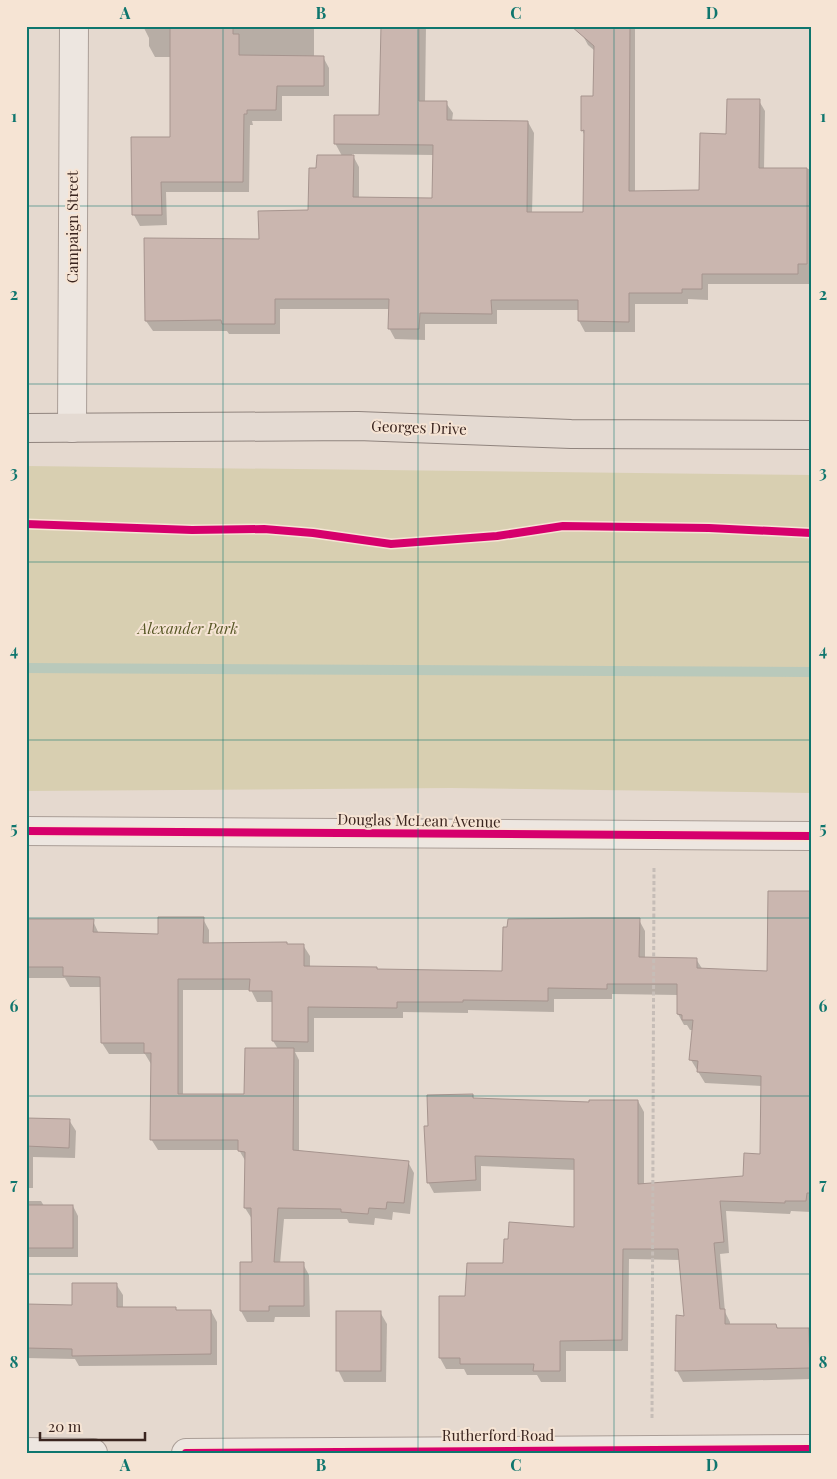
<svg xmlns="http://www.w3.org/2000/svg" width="837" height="1479" font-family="'Playfair Display',serif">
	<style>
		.green { fill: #d8cfb1 }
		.shadow { fill: #0003; fill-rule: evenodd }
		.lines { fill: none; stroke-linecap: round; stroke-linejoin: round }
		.stream { stroke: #b9c9bb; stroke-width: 10 }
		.building { fill: #cab6af; stroke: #a6948e }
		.street-casing { stroke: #aa9e97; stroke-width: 30 }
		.primary-casing { stroke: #90847e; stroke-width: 30 }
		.path { stroke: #c6bdb7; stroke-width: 3; stroke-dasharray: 4 2.5; stroke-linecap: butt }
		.street { stroke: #ede6e0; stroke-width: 28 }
		.primary { stroke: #e4dad2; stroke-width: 28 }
		.cycleway-casing { stroke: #f6e4d4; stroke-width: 11 }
		.cycleway { stroke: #d6006c; stroke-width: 8 }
		.grid { fill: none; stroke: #0f766e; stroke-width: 1; stroke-opacity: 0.55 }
		.labels { text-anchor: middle; stroke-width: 4; stroke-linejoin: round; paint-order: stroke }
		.street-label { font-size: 15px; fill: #3a251f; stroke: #f6e4d4 }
		.park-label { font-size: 15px; font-style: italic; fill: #575725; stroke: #f6e4d4 }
		.neatline { fill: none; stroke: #0f766e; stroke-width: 2 }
		.grid-label { font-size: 16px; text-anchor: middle; font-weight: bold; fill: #0f766e }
	</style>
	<rect width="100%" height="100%" fill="#e5d9cf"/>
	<polygon class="green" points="26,466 811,475 811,793 451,788 26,791"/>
	<g class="shadow">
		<polygon points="143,26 314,26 314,57 323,57 329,68 329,96 282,96 282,121 252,121 253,125 250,125 249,192 166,192 167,225 140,226 134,215 132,138 172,138 171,57 155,57 149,46 149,38"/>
		<path d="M382,26H426L425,102L446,103L453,113L452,121L528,122L534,133L532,213H584L585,136L582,130L595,97V51L588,45L582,34V26H635V193L700,192L728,135L759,101L765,111L764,169H811V284H708V300L688,299V304H635V332H585L579,321V310H497V324H425V340L395,339L389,328L390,309H280V334H229L227,331H153L146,321L260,240L309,211L318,169L342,156L335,143L380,117ZM352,154L434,155L433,199H359V167Z"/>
		<path d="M811,892V1212L791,1211L790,1214L726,1211L729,1253L720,1254L725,1312L730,1322V1325H776L778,1329H809L811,1332V1379L683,1382L677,1371L685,1317L680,1260L629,1259L628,1351H566V1382H541L537,1375H467L464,1369H446L440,1358L466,1298L504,1264L575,1228V1170L481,1166V1191L434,1193L428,1182L429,1127L472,1095L475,1100L590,1104L638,1101L644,1112V1185L744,1177L762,1155V1086L705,1083L691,1060L693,1030H690L687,1025H684L678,1014V995L612,994V999H554V1012L468,1010V1013L403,1012V1018H314V1052H295L299,1060V1152L408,1162L414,1173L410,1214L393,1212L392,1220L375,1218L374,1225L349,1223L347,1219H284L280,1264H303L309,1275L310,1317H275L274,1322H247L241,1311L253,1264L252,1219L245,1208L246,1162L239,1150H158L151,1139V1064L145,1054H109L102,1043L101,987H70L65,978H26V920L93,921L99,934L160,935L203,919L209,930V944L303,945L310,956V968H377L378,970L503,972L639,920L645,931V958L696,959L703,970L769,972ZM183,990H251L257,1002H274L273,1041L278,1049L245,1096H183Z"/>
		<polygon points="26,1119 69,1120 76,1131 75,1158 33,1157 33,1188 26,1188"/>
		<polygon points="26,1201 41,1201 44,1206 73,1206 78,1216 78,1257 26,1257"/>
		<polygon points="116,1284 123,1295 123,1308 175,1308 177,1311 211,1311 217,1322 217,1365 79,1366 75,1359 26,1358 26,1305 73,1306"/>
		<polygon points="380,1312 387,1324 386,1382 344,1382 338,1370"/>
	</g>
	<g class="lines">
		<polyline class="stream" points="26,668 811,672"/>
	</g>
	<g class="building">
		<polygon points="170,26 233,26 233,34 239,34 239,55 324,56 324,86 277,86 276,110 247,110 247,114 244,114 243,182 161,182 162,215 132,215 131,137 170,137"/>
		<polygon points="381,26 419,26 419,101 447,101 447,120 528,121 527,212 583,212 584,130 581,131 581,96 593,96 594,46 571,26 630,26 629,191 699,190 700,133 726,134 727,99 760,99 759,168 807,168 807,264 798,264 798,274 702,274 702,289 682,289 682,293 629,293 629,322 578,321 578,300 491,300 492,314 420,313 419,329 388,329 389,299 275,299 275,324 222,324 221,320 145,321 144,238 259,239 258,211 308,210 309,168 316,168 317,155 354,155 353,197 432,198 433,145 334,144 334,115 379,115"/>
		<polygon points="768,891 811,891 811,1193 807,1193 806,1201 785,1201 785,1203 720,1201 724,1242 714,1243 720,1309 725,1309 725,1324 776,1324 777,1328 809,1328 810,1368 675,1371 676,1315 684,1316 678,1249 623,1249 622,1340 560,1341 560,1371 533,1371 534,1364 460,1364 460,1358 439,1358 439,1296 465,1296 467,1263 503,1263 504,1239 508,1239 509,1222 574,1227 574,1159 475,1156 476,1180 427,1183 424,1126 428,1126 427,1095 473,1094 473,1098 589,1102 589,1100 638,1100 638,1184 743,1176 744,1153 760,1154 761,1076 697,1072 698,1061 689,1060 693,1020 682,1020 682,1015 677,1014 677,984 607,984 607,989 548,988 548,1001 463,1000 463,1002 397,1002 397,1008 308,1007 308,1042 272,1041 272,991 249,991 250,979 178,979 178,1094 244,1094 245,1048 294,1048 293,1150 409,1161 404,1203 387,1202 386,1209 369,1208 368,1214 341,1212 341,1209 278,1208 274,1262 304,1262 304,1306 269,1306 269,1311 240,1311 240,1262 252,1262 251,1208 244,1208 245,1152 238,1151 238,1140 150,1140 151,1053 144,1053 144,1043 101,1043 100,977 63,976 63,967 26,967 26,919 94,919 93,932 158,934 158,917 204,917 203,943 287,942 287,944 304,944 304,966 377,967 377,969 502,971 503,927 507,927 508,919 593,918 640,918 639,957 697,958 697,968 767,971"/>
		<polygon points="26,1118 70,1119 69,1148 26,1146"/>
		<rect x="26" y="1205" width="47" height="43"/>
		<polygon points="72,1283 117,1283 117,1307 176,1307 176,1310 211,1310 211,1354 72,1356 72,1349 26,1348 26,1304 72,1305"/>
		<rect x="336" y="1311" width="45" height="60"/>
	</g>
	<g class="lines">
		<defs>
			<g id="street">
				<polyline points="72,428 74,26"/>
				<polyline points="26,831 811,836"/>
				<polyline points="26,1452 93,1453"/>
				<polyline points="186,1453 811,1449"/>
			</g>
			<polyline id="primary" points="26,428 358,426 571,434 811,435"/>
		</defs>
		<use href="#street" class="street-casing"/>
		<use href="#primary" class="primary-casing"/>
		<polyline class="path" points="652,1418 654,867"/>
		<use href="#street" class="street"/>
		<use href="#primary" class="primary"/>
		<defs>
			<g id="cycleway">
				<polyline points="26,524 192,530 264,529 313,533 391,544 497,536 563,526 709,528 811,533"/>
				<polyline points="26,831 811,836"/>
				<polyline points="186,1453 811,1449"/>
			</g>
		</defs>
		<use href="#cycleway" class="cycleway-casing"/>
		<use href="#cycleway" class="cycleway"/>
	</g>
	<path class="grid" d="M223,26V1453M418,26V1453M614,26V1453M26,206H811M26,384H811M26,562H811M26,740H811M26,918H811M26,1096H811M26,1274H811"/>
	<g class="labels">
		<g class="street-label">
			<text transform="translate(73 227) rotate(-90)" y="5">Campaign Street</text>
			<text transform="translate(419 428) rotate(2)" y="5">Georges Drive</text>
			<text transform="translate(419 821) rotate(1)" y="5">Douglas McLean Avenue</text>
			<text x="498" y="1441">Rutherford Road</text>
		</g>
		<g class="park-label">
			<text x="188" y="634">Alexander Park</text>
		</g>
	</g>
	<rect width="837" height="1479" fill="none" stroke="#f6e4d4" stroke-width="55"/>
	<path d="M40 1432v8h105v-8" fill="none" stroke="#3a251f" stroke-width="2.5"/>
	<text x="48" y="1432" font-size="15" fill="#3a251f" stroke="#f6e4d4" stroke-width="4" paint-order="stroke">20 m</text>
	<rect x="28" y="28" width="782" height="1424" class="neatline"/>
	<g class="grid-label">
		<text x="125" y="19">A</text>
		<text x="321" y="19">B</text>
		<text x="516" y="19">C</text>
		<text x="712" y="19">D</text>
		<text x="14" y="122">1</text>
		<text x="823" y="122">1</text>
		<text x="14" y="300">2</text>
		<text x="823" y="300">2</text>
		<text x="14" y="478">3</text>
		<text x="823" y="478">3</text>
		<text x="14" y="656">4</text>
		<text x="823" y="656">4</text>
		<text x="14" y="834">5</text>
		<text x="823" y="834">5</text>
		<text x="14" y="1012">6</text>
		<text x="823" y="1012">6</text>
		<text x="14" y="1190">7</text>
		<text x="823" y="1190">7</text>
		<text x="14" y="1368">8</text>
		<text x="823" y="1368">8</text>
		<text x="125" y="1471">A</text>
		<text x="321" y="1471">B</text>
		<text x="516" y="1471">C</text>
		<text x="712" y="1471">D</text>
	</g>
</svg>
